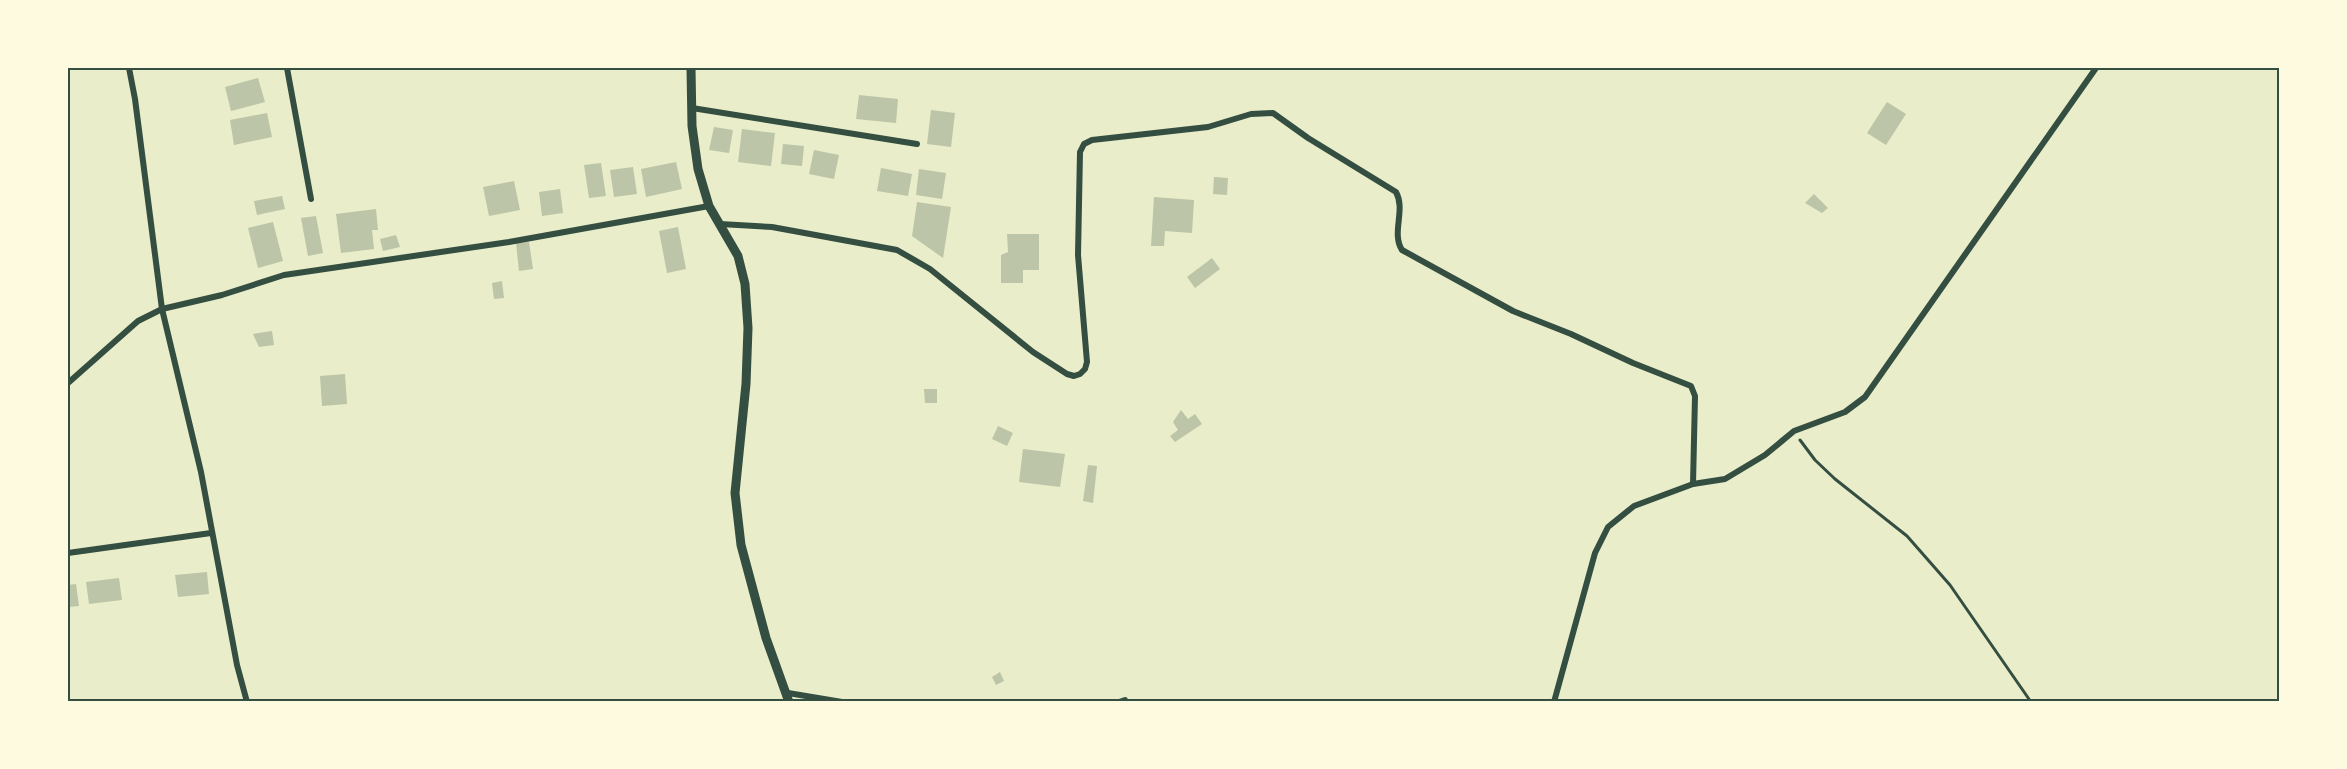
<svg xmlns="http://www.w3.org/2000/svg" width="2347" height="769" font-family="'Source Serif 4',serif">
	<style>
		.building { fill: #bcc5a7 }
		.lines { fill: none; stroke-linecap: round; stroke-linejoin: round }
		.path { stroke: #344e41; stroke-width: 3 }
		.minor { stroke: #344e41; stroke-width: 6 }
		.tertiary { stroke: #344e41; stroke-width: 9 }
		.neatline { fill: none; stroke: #344e41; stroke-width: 2 }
	</style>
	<rect width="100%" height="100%" fill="#e9edc9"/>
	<g class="building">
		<polygon points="258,78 265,102 231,111 225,87"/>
		<polygon points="859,95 898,99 896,123 856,119"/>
		<polygon points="1887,102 1906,114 1886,145 1867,133"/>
		<polygon points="931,110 955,113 951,147 927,144"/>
		<polygon points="267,113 272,137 234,145 230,120"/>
		<polygon points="714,127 733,130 729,153 709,150"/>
		<polygon points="742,129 775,133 771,166 738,162"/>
		<polygon points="783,144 804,146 802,166 781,164"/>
		<polygon points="814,150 839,155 834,179 809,174"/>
		<polygon points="676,162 682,189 646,197 641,169"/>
		<polygon points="601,163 606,196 589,198 584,165"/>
		<polygon points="633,167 637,194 614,197 610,170"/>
		<polygon points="881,168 912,174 908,196 877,191"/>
		<polygon points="919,169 946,173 942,199 916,195"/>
		<polygon points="1214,177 1228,178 1227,195 1213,194"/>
		<polygon points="514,181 520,210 489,216 483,187"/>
		<polygon points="560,189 563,213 542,216 539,192"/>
		<polygon points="1814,194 1828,208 1822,213 1805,203"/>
		<polygon points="282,196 285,209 257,215 254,201"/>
		<polygon points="1154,197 1194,200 1192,233 1165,231 1164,246 1151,246"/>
		<polygon points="917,202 951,207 943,258 912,236"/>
		<polygon points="376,209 378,230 372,230 374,249 341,253 336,214"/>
		<polygon points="316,216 323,253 308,256 301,218"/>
		<polygon points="273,222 283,261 258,268 248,228"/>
		<polygon points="678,227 686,269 667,273 659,231"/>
		<polygon points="1007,234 1039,234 1039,270 1023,270 1023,283 1001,283 1001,255 1008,252"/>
		<polygon points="396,235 400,247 383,251 380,239"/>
		<polygon points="529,242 533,269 519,271 516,243"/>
		<polygon points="1212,258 1220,269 1195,288 1187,277"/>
		<polygon points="502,281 504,298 494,299 492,283"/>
		<polygon points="272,331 274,345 259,347 253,334"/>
		<polygon points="345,374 347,404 322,406 320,376"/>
		<polygon points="924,389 937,389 937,403 925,403"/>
		<polygon points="1181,410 1188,419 1195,414 1202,424 1175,442 1170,436 1178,430 1173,422"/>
		<polygon points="998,426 1013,433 1007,446 992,439"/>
		<polygon points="1023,449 1065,454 1060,487 1019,482"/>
		<polygon points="1088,465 1097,466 1093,503 1083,501"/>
		<polygon points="207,572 209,594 178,597 175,575"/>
		<polygon points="119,578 122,600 89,604 86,582"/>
		<polygon points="76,584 79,606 68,607 68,585"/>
		<polygon points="1000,672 1004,681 996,685 992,677"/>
	</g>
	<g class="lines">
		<polyline class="path" points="1800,440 1815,460 1835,479 1907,536 1950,585 2031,702"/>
		<g class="minor">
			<polyline points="129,68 135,99 162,309 201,472 237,665 247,702"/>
			<polyline points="287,68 311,199"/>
			<polyline points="692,108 917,144"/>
			<path d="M720,224L772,227L897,250L930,269L1033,352L1067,374L1074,376L1080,374L1085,369L1087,362L1078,255L1080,152L1084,144L1092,140L1208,127L1251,114L1273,113L1308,138L1396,192C1406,210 1391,233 1402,250L1513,311L1571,334L1633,363L1691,386L1695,396L1693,484"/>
			<polyline points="68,383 138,321 162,309 222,295 284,275 509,242 709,206"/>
			<polyline points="68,553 211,533"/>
			<polyline points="788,693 842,702"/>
			<polyline points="1119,702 1125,700"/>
			<polyline points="1554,702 1595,553 1608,527 1634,506 1693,484 1725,479 1765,455 1794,431 1845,412 1865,397 2096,68"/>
		</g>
		<polyline class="tertiary" points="691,68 692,126 698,169 709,206 738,256 745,284 748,328 746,384 735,493 741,545 766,638 789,702"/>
	</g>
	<rect width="2347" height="769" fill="none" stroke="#fefae0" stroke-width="138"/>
	<rect x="69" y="69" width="2209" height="631" class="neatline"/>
</svg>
